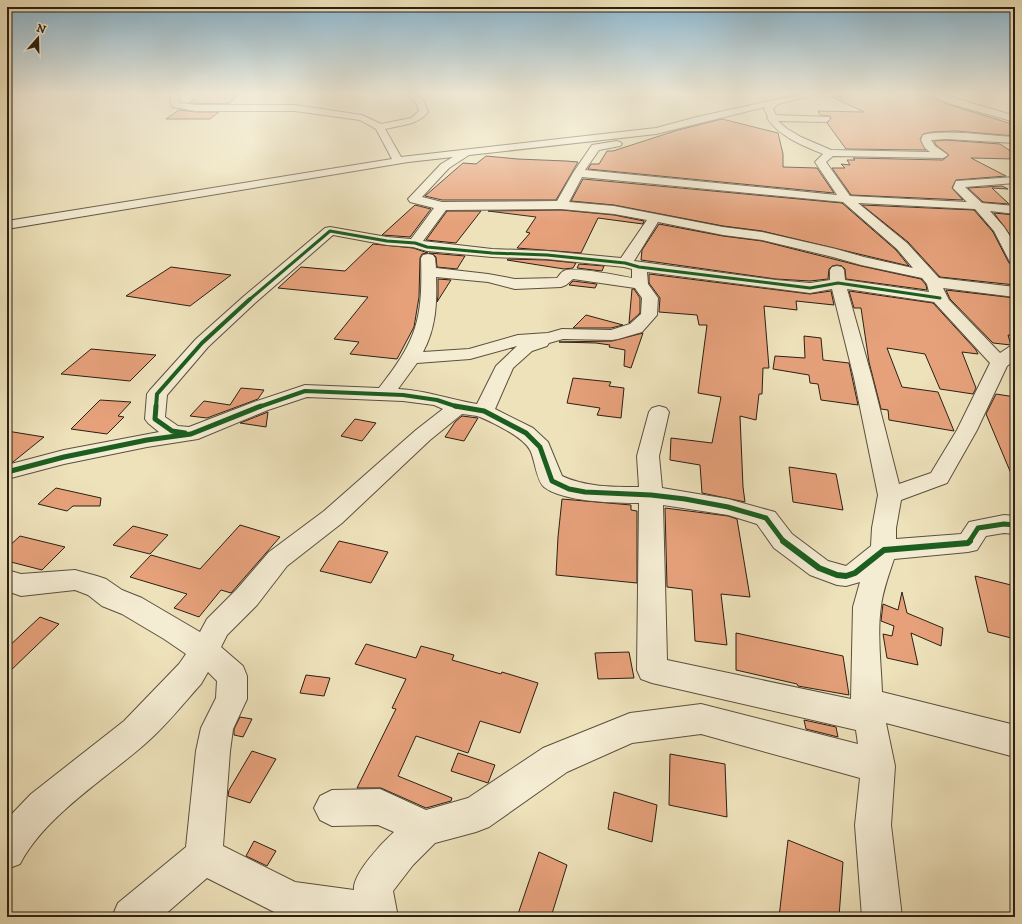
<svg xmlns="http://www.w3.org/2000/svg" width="1022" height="924" font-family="'IM FELL DW Pica',serif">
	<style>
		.building { fill: #e6a17b; stroke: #2a2014 }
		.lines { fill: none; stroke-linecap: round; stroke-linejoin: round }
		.minor-casing { stroke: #5b503e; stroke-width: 2 }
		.minor { fill: #f4ecd3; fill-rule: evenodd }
		.cycleway-far3-casing { stroke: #f4ecd3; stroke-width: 4.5 }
		.cycleway-far2-casing { stroke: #f4ecd3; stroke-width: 6 }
		.cycleway-far1-casing { stroke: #f4ecd3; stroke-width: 8 }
		.cycleway-casing { stroke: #f4ecd3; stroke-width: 9 }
		.cycleway-far3 { stroke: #1b5e20; stroke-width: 3 }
		.cycleway-far2 { stroke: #1b5e20; stroke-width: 4 }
		.cycleway-far1 { stroke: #1b5e20; stroke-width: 5 }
		.cycleway { stroke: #1b5e20; stroke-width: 6 }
	</style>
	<rect width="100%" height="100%" fill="#eee2bb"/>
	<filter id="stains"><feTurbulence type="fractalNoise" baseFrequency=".005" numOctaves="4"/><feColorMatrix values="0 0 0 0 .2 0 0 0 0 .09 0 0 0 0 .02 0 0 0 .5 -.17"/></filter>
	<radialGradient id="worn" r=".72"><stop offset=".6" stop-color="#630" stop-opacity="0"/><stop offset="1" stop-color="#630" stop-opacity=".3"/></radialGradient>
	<g class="building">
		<polygon points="202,93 239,93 229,104 189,103"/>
		<polygon points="852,93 925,93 947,104 1015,125 1015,136 956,131 932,132 923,134 920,139 926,150 846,149 827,123 831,119 830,116 820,115 818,111 864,112 832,97 842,97 839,95 855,95"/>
		<polygon points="179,110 196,112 219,112 210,119 166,119"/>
		<polygon points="722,119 778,133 783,154 783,167 817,168 834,193 588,169 591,164 599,164 607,151 613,151 678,130"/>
		<polygon points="946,140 1000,144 1015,154 1015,159 971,158 1006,176 956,180 952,188 963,200 851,195 832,168 845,168 841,164 850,165 847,160 855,160 853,158 943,160 949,155 936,145 934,141"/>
		<polygon points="486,156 518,159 566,161 578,162 556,200 442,200 425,196 463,163 476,164"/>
		<polygon points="583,179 842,203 896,250 909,266 762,231 723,226 614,205 571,201"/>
		<polygon points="1002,186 1008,189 992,188 1009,204 983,202 968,188"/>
		<polygon points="415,205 431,209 410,237 382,235"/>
		<polygon points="862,205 974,210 993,232 1009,263 1015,264 1015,285 940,277 908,242"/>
		<polygon points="561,210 614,215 644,221 643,224 598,218 581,253 517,248 530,233 526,232 536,217 488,211"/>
		<polygon points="447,211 481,211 456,243 426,240"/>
		<polygon points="994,213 1015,215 1015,239 1013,239"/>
		<polygon points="659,224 723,236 762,241 861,266 921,279 926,285 927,290 846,279 845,269 842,266 837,265 832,266 829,269 828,279 810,281 776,279 641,260 642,250"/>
		<polygon points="373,244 413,248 428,253 422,254 420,258 419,297 414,327 397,359 350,354 359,342 334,339 368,297 278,288 301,267 345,271"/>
		<polygon points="429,253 465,256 457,269 437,267 436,257 433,254"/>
		<polygon points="508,259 547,260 576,263 573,268 564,269 507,260"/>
		<polygon points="579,264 604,266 602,271 577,268"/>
		<polygon points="171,267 231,275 190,306 126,296"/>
		<polygon points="649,274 810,294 831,291 834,305 796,301 797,310 764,306 769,368 763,368 762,394 759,394 756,420 740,416 743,487 745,502 702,493 700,465 670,460 671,438 712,443 721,397 698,393 707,325 699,325 697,315 659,312 660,298 649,283"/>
		<polygon points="438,279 451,280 437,302 438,296"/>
		<polygon points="573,281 597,284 595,288 569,285"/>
		<polygon points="632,289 634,289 640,298 640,313 629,323"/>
		<polygon points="946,290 1015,298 1015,336 1008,335 1011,345 993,343 950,299"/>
		<polygon points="849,291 933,303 976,350 978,354 962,352 976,388 973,394 940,389 925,354 887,348 902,387 938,392 954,431 889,420 888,410 881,409 869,362 861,308 854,308"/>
		<polygon points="586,315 623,325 611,328 573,328"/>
		<polygon points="643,333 631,368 624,366 625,350 609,347 610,345 596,343 559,342 612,341"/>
		<polygon points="804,336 821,338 823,360 849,363 858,405 821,400 818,384 810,383 809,375 773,369 775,356 805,358"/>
		<polygon points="91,349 156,355 130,381 61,374"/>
		<polygon points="573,378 611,382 609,386 624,388 621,418 597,415 600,408 567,403"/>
		<polygon points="241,388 264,390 258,399 207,418 190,416 204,401 230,405"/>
		<polygon points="996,394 1015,397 1015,483 986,414"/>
		<polygon points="100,400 131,402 118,416 124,417 107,434 71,429"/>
		<polygon points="268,412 266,427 240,423"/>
		<polygon points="462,416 478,418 464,441 445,437 455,422"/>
		<polygon points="355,419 376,423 362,441 341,436"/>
		<polygon points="7,431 44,437 13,462 7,463"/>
		<polygon points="789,467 836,474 843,510 793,502"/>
		<polygon points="56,488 101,498 100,506 73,506 67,511 38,504"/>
		<polygon points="562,499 631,505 631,510 637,511 637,583 556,575 558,537"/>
		<polygon points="665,508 728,516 737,519 750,597 721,594 727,645 695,641 692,590 667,587"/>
		<polygon points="240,525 280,537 231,593 221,590 199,617 174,608 187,594 130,577 151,555 200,569"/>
		<polygon points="133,526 168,535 150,554 113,545"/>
		<polygon points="20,536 65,547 42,570 7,561 7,548"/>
		<polygon points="339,541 388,552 371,583 320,571"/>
		<polygon points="975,576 1015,586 1015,639 988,632"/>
		<polygon points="902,592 907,613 943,628 941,646 911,633 918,665 887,658 883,634 892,636 894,626 881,621 883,604 898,610"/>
		<polygon points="40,617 59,624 7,674 7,648"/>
		<polygon points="736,633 843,656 849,695 798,686 797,684 736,670"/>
		<polygon points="366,644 416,658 421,646 454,655 452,660 501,674 502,672 538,683 520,733 480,721 468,753 416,736 398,776 452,798 451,801 426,808 381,788 357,788 396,709 392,708 406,679 355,664"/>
		<polygon points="629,652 634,678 598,679 595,653"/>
		<polygon points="306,675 330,678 324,696 300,693"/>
		<polygon points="240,717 252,719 243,737 234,735 234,729"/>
		<polygon points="804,720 836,727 838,737 806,729"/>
		<polygon points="252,751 276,759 250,803 228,796 229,790"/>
		<polygon points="458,753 495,765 488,783 451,771"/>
		<polygon points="670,754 725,764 727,817 669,805"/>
		<polygon points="614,792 657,805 652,842 608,829"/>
		<polygon points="788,840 843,862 839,917 779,917"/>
		<polygon points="254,841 276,851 267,866 246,856"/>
		<polygon points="539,852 567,865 551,917 517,917"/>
	</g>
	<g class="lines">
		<defs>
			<g id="minor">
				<path d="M173,93H181L178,101L179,103L196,105H295L362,115L381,124L411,118L419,111L416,103L405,93H414L423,100L428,112C418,125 401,125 385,129L401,157L656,128L697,117L806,93H822L778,104L773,109L776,115L829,117L830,119L826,122L778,121L786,128L801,137L831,150L930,152L925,148L921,140L923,135C946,129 990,136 1015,137V143L946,139L931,140L935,146L948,155L943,158L833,156L826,162L850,196L967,202L953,188L956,181L1015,177V183L965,187L982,203L1015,206V214L990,211L1004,227L1015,244V263L1010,262L994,231L975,209L858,203L907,243L939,278L1015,287V297L943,288L949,300L1000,353L1009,347L1015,346V360L1007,366L977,430L947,483L901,500L896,528V539L961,534L969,522L1004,515L1015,516V534L1004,533L986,536L977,550L968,552L894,559C889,574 883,590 881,606C877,634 881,664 882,692L1015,725V757L886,723L895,766L891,825L902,917H862L855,825L860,778L701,734L632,743L567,772L489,827L476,832L435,843L413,865L393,891L397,912L395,917H284L207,878L162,917H112L118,903L186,847L196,751L201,728L216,698L217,681L208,672L201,684C183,704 165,727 145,744C105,779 44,817 20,864L7,869V819L31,794L124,721L179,664L186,654L164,639L122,614L102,606L88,595L75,590L21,596L7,591V570L21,574L75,570L97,576L106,579L122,590L142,598L200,632L207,619L237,589L269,552L324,511L416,430L443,409L434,405L403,401L307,397L268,410L198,439L147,447L64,464L7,479V465L64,450L159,432L148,423L145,419L147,394L150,390L196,339L243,297L325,228L330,227L387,237L411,239L434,208L410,202L408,199L441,164L453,157L408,162L7,229V221L392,159L376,129L360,120L295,111H196L173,107L170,101ZM765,107L764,109L768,116L767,118C780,137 802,145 823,154L815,162L837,195L585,170L599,150L620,146L622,144L620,142L617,141L592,145L573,173L557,201L442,202L422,197L449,168L469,155L656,134ZM582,177L843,202L897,249L913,268L864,257L836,249L762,232L723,227L614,206L569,202ZM561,209L614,214L647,220L621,258L547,251L492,249L423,241L446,210ZM658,222L723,235L762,240L833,257L861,265L922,278L927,284L929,292L845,280L844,270L842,267L837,266L832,267L830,270V280L810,283L776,280L634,261ZM333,235L387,245L413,247L427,251L492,257L547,259L624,267L632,269V278C620,276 572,266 564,271C561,272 559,276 557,278L515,279L488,274L436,268L435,258L433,255L428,254L423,255L421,258C423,319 417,340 379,388L305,385L254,402L189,427L178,426L165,417L167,395L208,347L255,303ZM647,272L810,293L832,289L854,378L878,495L872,528L871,546L846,566L828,561L792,534L775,512L728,499L662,488L659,456L669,412L666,408L659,406L652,408L649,412L637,456L639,487C613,487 585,487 562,476L548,442L533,428L495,409L513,368L532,351L547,346L549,343L563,339L612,340L618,339L642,332L657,315L658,298L648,284ZM436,277L488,282L515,289L561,287L566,285L573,279L635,288L642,298L641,314L630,324L611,330L562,329L548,333L518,335L469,349L423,352C436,328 437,303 436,277ZM847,289L934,302L990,363L957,430L931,473L899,484L872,378ZM517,346L496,366L477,404C451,400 426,390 398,389L417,363L470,359ZM462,414C468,415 475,415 480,417C494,423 523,437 530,450C535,459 536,480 544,487C563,502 615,503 639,503L637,670L641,679L652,683L856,730L858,744L701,704L630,713L543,748L468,798L426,810L380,789L332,790L320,796L314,808L320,820L332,826L378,825L394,832C383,842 352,874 354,890L295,882L223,846L230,751L233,729L247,699V676L243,666L221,647L227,635L257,605L287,566L342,523L430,440ZM663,505L728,515L757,524L774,548L810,575L837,585L846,586L860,582L853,607L851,699L667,660Z"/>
				<polygon points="926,93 938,93 1015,116 1015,122 948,103"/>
			</g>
		</defs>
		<use href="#minor" class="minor-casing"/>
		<use href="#minor" class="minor"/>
		<defs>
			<polyline id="cycleway-far3" points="249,300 330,231 387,241 415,243 427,247 492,253 547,255 625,263 639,267 810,288 838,283 940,298"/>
			<g id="cycleway-far2">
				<polyline points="156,407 157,394 202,343 250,299"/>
				<polyline points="259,407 305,391 403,395 437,400 458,407"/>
			</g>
			<g id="cycleway-far1">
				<polyline points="156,406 155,419 172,431 185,433"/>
				<polyline points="455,406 484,411 526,433 540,447 552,481 569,489 585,492 651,495 685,499 728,507 766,518 784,542"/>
				<polyline points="7,472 64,457 147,440 191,434 261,406"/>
				<polyline points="969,542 978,528 1004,524 1015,525"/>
			</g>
			<polyline id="cycleway" points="783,541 819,568 837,575 846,576 855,573 884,550 968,543 970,541"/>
		</defs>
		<use href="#cycleway-far3" class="cycleway-far3-casing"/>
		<use href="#cycleway-far2" class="cycleway-far2-casing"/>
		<use href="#cycleway-far1" class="cycleway-far1-casing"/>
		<use href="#cycleway" class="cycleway-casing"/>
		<use href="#cycleway-far3" class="cycleway-far3"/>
		<use href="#cycleway-far2" class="cycleway-far2"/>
		<use href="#cycleway-far1" class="cycleway-far1"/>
		<use href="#cycleway" class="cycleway"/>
	</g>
	<linearGradient id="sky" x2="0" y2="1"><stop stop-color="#89b8d4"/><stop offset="0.42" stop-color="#f7f2e0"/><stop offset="1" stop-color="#f7f2e0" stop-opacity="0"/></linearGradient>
	<rect width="1022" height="223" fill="url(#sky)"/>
	<rect width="1022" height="924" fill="none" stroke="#eee2bb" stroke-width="24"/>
	<rect x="8" y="8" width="1006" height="908" fill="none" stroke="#2a2014" stroke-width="2"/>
	<rect x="12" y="12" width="998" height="900" fill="none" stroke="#2a2014"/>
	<g transform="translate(38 38) rotate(20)" stroke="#f4ecd3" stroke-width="3" paint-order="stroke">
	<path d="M0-3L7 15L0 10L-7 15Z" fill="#2a2014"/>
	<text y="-6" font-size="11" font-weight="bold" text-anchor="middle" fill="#2a2014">N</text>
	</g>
	<rect width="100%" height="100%" filter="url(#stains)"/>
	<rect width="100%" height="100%" fill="url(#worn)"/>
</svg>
